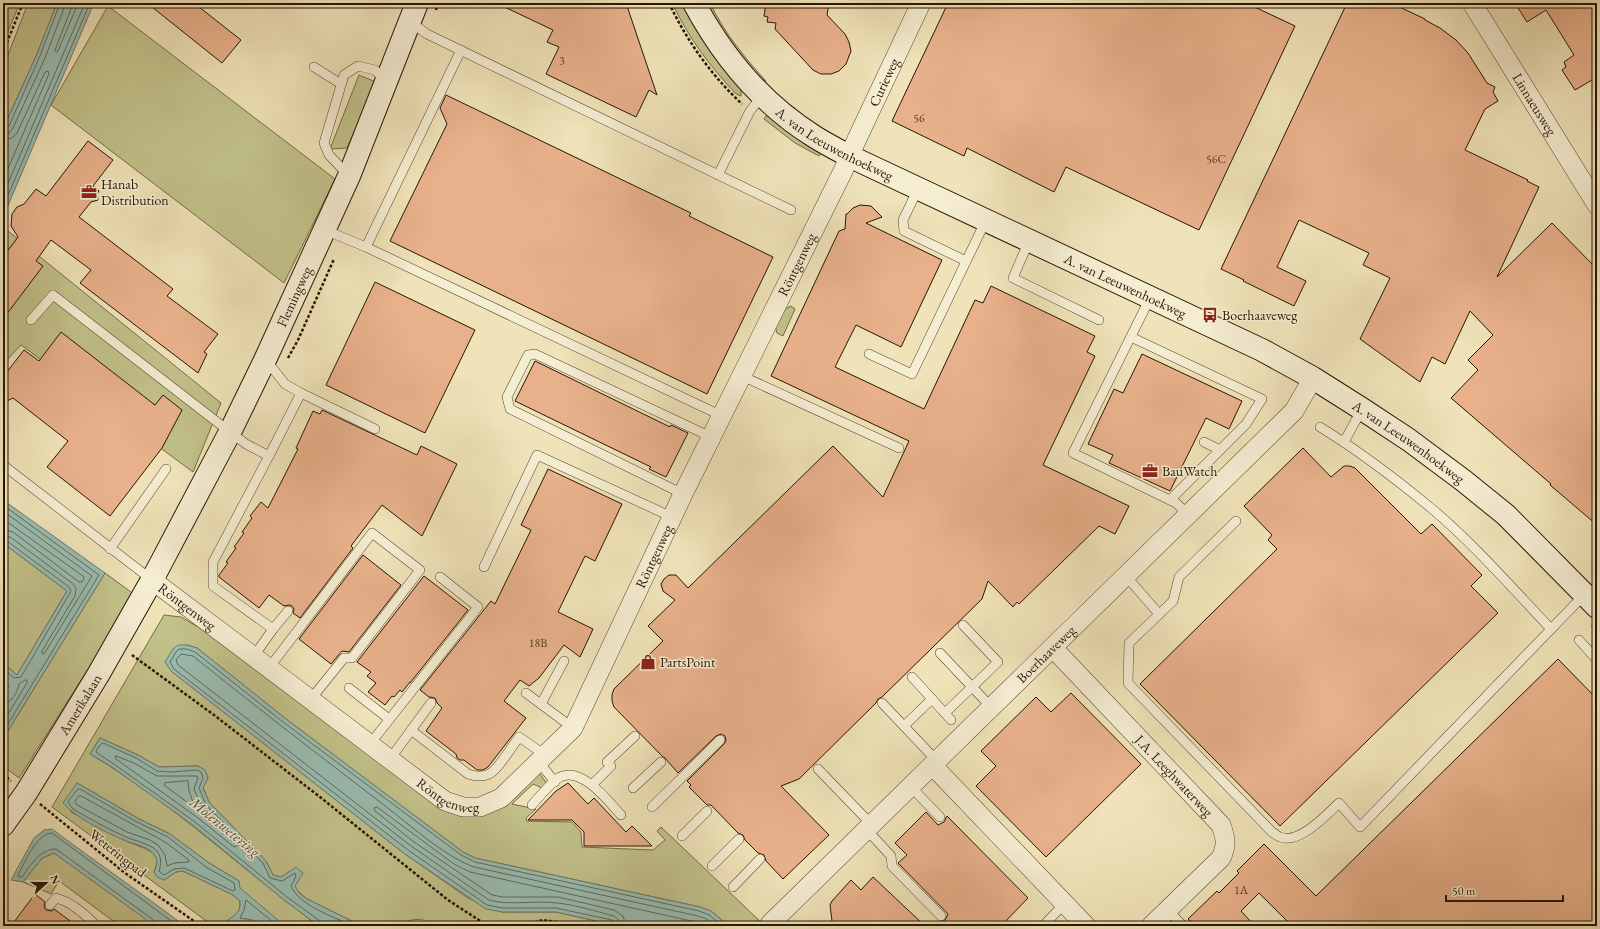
<svg xmlns="http://www.w3.org/2000/svg" width="1600" height="929" font-family="'EB Garamond',serif">
	<style>
		.green { fill: #c2c18a; stroke: #746b46 }
		.water { fill: #9abeb3; stroke: #6c7a6d }
		.lines { fill: none; stroke-linecap: round; stroke-linejoin: round }
		.shore { stroke: #606a5b; stroke-width: 1 }
		.building { fill: #e8b18b; stroke: #271503 }
		.lane-casing { stroke: #594830; stroke-width: 10 }
		.street-casing { stroke: #594830; stroke-width: 20 }
		.secondary-casing { stroke: #271503; stroke-width: 24 }
		.path { stroke: #271503; stroke-width: 2.5; stroke-dasharray: 3 2; stroke-linecap: butt }
		.lane { stroke: #f5edd2; stroke-width: 9 }
		.street { stroke: #f5edd2; stroke-width: 19 }
		.secondary { stroke: #f5edd2; stroke-width: 22 }
		.labels { text-anchor: middle; stroke-width: 3; stroke-linejoin: round; paint-order: stroke }
		.number-label { font-size: 12px; fill: #573c25 }
		.street-label { font-size: 14px; fill: #271503; stroke: #f5edd2 }
		.poi-label { font-size: 14px; fill: #271503; stroke: #f5edd2; text-anchor: start }
		.water-label { font-size: 15px; font-style: italic; fill: #4f5041; stroke: #f5edd2 }
	</style>
	<rect width="100%" height="100%" fill="#f0e3b9"/>
	<filter id="stains"><feTurbulence type="fractalNoise" baseFrequency=".005" numOctaves="4"/><feColorMatrix values="0 0 0 0 .2 0 0 0 0 .09 0 0 0 0 .02 0 0 0 .5 -.17"/></filter>
	<radialGradient id="worn" r=".72"><stop offset=".6" stop-color="#630" stop-opacity="0"/><stop offset="1" stop-color="#630" stop-opacity=".3"/></radialGradient>
	<g class="green">
		<polygon points="10,3 20,3 3,43 3,18"/>
		<polygon points="28,3 57,3 37,54 3,129 3,68"/>
		<path d="M672,3H685L741,85V96L736,94C708,64 690,40 672,3Z"/>
		<path d="M704,3H710C724,32 744,57 766,81L762,85L748,69Z"/>
		<polygon points="108,6 335,179 284,283 51,105"/>
		<polygon points="359,75 376,82 347,148 330,149"/>
		<polygon points="766,116 771,116 821,153 819,156 795,143 764,119"/>
		<polygon points="3,227 221,403 193,472 21,345 5,362 3,360"/>
		<polygon points="791,306 795,309 783,336 777,333 775,326 783,310"/>
		<polygon points="3,543 67,591 17,675 3,663"/>
		<polygon points="105,573 135,595 19,778 3,766 3,739"/>
		<path d="M164,615L181,617L217,638L452,813L536,773L540,774L547,784L542,788L533,784L512,804L536,809L526,818L527,821L572,822L581,832L582,847L653,850L665,840L657,831L661,827L765,926H729L711,911L700,907L475,858L463,852L286,719L197,648L187,645L171,671L405,854L468,898L502,912H556L619,926H431L422,919L411,920L400,926H362L307,899C294,889 291,879 273,875L266,861L209,802L203,787L208,778L204,770L198,766L159,767L138,755L100,738L90,754C173,803 242,870 319,926H285L239,888V881L209,863L170,834L139,819L77,783L71,812L124,840L146,849L153,853L157,859V863L154,872L164,880L176,872L183,871L233,895L240,901C241,914 235,915 225,922V926H213L52,807Z"/>
		<polygon points="54,853 156,926 120,926 59,881 51,894 23,882 42,858"/>
	</g>
	<g class="water">
		<polygon points="57,3 94,3 3,217 3,129 37,54"/>
		<polygon points="3,500 105,573 3,739 3,697 9,686 3,681 3,663 17,675 67,591 3,543"/>
		<polygon points="178,645 187,645 197,648 286,719 463,852 475,858 700,907 711,911 729,926 619,926 556,912 502,912 486,909 405,854 171,671 165,662 173,649"/>
		<polygon points="100,738 138,755 159,767 198,766 205,770 208,778 203,788 209,802 266,861 273,875 281,877 296,867 303,873 295,886 299,893 307,899 362,926 319,926 284,900 193,825 109,765 90,754"/>
		<path d="M77,783L139,819L170,834L209,863L239,881L240,888L285,926H255L251,923L244,922L239,926H225V922C235,915 241,913 240,901L233,895L183,871L176,872L164,880L157,877L154,872C156,868 158,862 156,858C151,846 134,845 124,840C105,832 76,818 63,803Z"/>
		<path d="M52,829C96,862 141,893 185,926H155L54,853L42,858L23,882L11,880L34,838L44,830Z"/>
	</g>
	<g class="lines">
		<g class="shore">
			<polyline points="72,3 71,9 55,50 56,52 58,51 78,3"/>
			<polyline points="3,129 9,126 40,56 60,3"/>
			<polyline points="3,134 9,133 13,128 45,58 66,3"/>
			<polyline points="3,140 12,138 17,133 45,72 48,71 49,74 3,180"/>
			<polyline points="3,195 85,3"/>
			<polyline points="3,207 90,3"/>
			<polyline points="3,505 99,575 3,732"/>
			<polyline points="3,511 92,576 44,654 42,653 42,651 75,596 76,588 72,583 10,537 3,535"/>
			<polyline points="3,519 83,576 84,578 82,582 79,582 13,532 3,529"/>
			<polyline points="3,540 7,541 69,587 71,591 21,677 14,678 3,668"/>
			<path d="M3,703C13,703 17,692 19,684L25,680H27V683L3,722"/>
			<polygon points="116,756 134,763 157,776 197,776 198,778 194,789 202,808 237,844 237,846 234,847 198,818 116,759"/>
			<polygon points="188,781 189,791 193,802 191,805 164,785 165,783"/>
			<path d="M80,789L137,822L168,837L206,867L234,883L235,890L233,891L184,868L174,869L164,875L159,871C161,864 162,858 157,851C149,843 135,841 126,837C108,829 90,819 73,809L68,802L77,790Z"/>
			<polygon points="79,796 81,796 165,842 189,860 189,862 174,863 167,866 165,855 158,845 150,840 127,832 77,805 75,802"/>
			<path d="M157,926L156,922L144,913L56,849C40,849 30,866 22,877H19L18,875C25,862 36,834 52,833L178,926"/>
			<path d="M257,926C256,917 246,920 240,918L244,910L246,900L278,926"/>
			<path d="M321,926L320,921L287,897L195,822L111,762L97,753L96,751L101,744L103,743L136,758L157,771L171,772L197,770L201,772L203,778L199,788L206,805L263,863L270,878L282,881L295,873L296,876L291,886C299,906 335,917 353,926"/>
			<polyline points="615,926 615,922 612,920 556,908 502,908 487,905 408,850 174,669 170,662 176,652 179,649 187,649 195,652 283,722 461,855 475,862 699,911 709,915 723,926"/>
			<path d="M620,926L619,920L614,916C595,911 576,905 557,903C534,900 511,906 489,900L411,846L178,665L176,660L181,654L193,656C256,707 320,756 384,805C410,825 444,856 474,867L698,916L707,919L716,926"/>
			<polyline points="626,926 623,916 614,910 558,897 503,897 492,895 414,842 375,811 374,808 377,807 454,864 470,872 696,922 706,926"/>
		</g>
	</g>
	<g class="building">
		<polygon points="147,3 194,3 241,40 222,63"/>
		<polygon points="496,3 626,3 657,95 649,90 636,117 546,74 559,47 547,42 553,30"/>
		<polygon points="766,3 829,3 827,15 845,34 849,42 851,51 846,64 839,71 831,74 821,74 813,70 775,29 776,23 767,22 768,17 764,16"/>
		<polygon points="948,3 1246,3 1295,26 1199,230 1066,167 1054,192 967,148 964,156 892,121"/>
		<polygon points="1347,3 1391,3 1425,19 1425,20 1440,28 1456,40 1468,53 1487,83 1495,87 1493,92 1498,101 1485,109 1465,150 1528,180 1527,181 1539,187 1497,277 1552,223 1597,269 1597,525 1550,485 1551,484 1451,398 1478,370 1468,360 1493,335 1470,311 1445,364 1432,357 1420,382 1360,339 1390,278 1363,265 1369,253 1299,220 1277,267 1306,281 1294,306 1243,281 1244,280 1221,269"/>
		<polygon points="1515,3 1597,3 1597,77 1575,90 1562,70 1566,67 1564,62 1574,55 1546,10 1527,22"/>
		<polygon points="446,95 691,213 689,216 773,257 707,394 390,241 447,124 440,108"/>
		<polygon points="88,141 113,160 93,186 99,191 97,194 98,200 91,202 79,217 173,289 167,296 218,334 204,352 207,354 198,373 80,283 91,270 51,240 36,261 43,266 3,319 3,257 18,237 11,226 12,214 17,207 24,204 36,189 46,196"/>
		<polygon points="860,205 871,206 882,217 866,223 942,260 901,347 856,325 835,367 924,409 975,300 983,303 991,286 1095,336 1087,352 1095,356 1043,465 1129,506 1115,534 1099,526 1019,604 1017,602 1013,607 988,581 982,599 882,697 878,699 876,703 799,779 781,786 829,835 783,879 766,861 764,855 758,853 745,840 743,835 738,833 711,805 707,805 689,787 691,785 687,781 724,744 726,741 725,736 721,734 716,736 678,773 665,758 662,756 614,707 612,701 612,695 614,689 663,641 648,626 675,600 663,591 661,584 664,579 669,575 676,575 688,588 833,446 883,497 909,441 771,376 839,231 845,229 846,214 847,214 853,208"/>
		<polygon points="375,282 475,330 425,433 326,385"/>
		<polygon points="61,332 155,405 163,395 182,410 162,448 110,516 47,467 68,441 13,398 3,403 3,377 24,350 39,361"/>
		<polygon points="1142,354 1242,401 1229,429 1206,418 1170,491 1109,463 1113,455 1088,444 1114,389 1123,393"/>
		<polygon points="535,361 670,427 671,425 688,433 666,477 649,469 651,467 515,401"/>
		<polygon points="322,410 417,455 421,446 457,464 422,536 382,505 351,546 353,548 300,618 293,613 294,609 292,606 289,605 284,606 269,595 259,608 219,577 219,575 228,563 226,562 236,548 234,547 244,533 242,532 252,518 250,516 261,502 268,508 298,449 296,448 313,411 320,414"/>
		<polygon points="1303,448 1331,477 1344,466 1350,466 1355,468 1421,534 1432,524 1482,575 1471,586 1498,613 1280,826 1140,684 1277,549 1268,540 1272,535 1244,506"/>
		<polygon points="548,469 622,504 595,561 585,556 558,612 593,629 580,657 564,645 539,678 529,686 520,680 504,701 526,718 488,767 483,770 477,770 464,760 460,760 457,758 456,754 426,731 442,708 437,703 435,698 429,697 420,690 491,601 495,604 531,530 521,525"/>
		<polygon points="363,555 401,585 349,652 342,651 331,664 299,639"/>
		<polygon points="424,576 468,610 410,683 410,682 402,692 400,690 394,697 392,696 385,705 368,692 376,683 367,676 371,672 357,662"/>
		<polygon points="1558,659 1597,699 1597,926 1292,926 1259,893 1241,911 1255,926 1196,926 1188,919 1217,891 1219,893 1239,873 1237,871 1264,844 1316,896"/>
		<polygon points="1071,693 1141,764 1046,857 976,786 996,766 981,751 1036,697 1051,712"/>
		<polygon points="568,783 588,804 594,798 626,832 632,826 652,846 584,846 584,832 572,820 528,820 556,791"/>
		<polygon points="926,812 938,825 944,822 947,816 1028,898 1001,926 936,926 940,922 945,920 948,914 898,863 907,855 895,843"/>
		<polygon points="873,877 925,926 837,926 832,921 830,905 832,901 851,880 861,890"/>
		<polygon points="35,894 45,902 44,907 46,910 52,911 54,909 77,926 11,926"/>
	</g>
	<g class="lines">
		<defs>
			<g id="lane">
				<polyline points="409,21 427,34 791,210"/>
				<polyline points="314,67 341,84"/>
				<polyline points="348,175 329,155 324,143 344,75 358,66 375,70 386,81"/>
				<polyline points="718,175 750,111 762,96"/>
				<polyline points="918,189 903,220 904,231 966,261"/>
				<polyline points="325,230 366,247 461,50"/>
				<polyline points="1029,241 1013,278 1099,320"/>
				<polyline points="366,247 722,416"/>
				<polyline points="1150,298 1073,453 1176,503 1189,515"/>
				<polyline points="31,320 53,295 230,432 246,444 269,456 213,562 213,586 273,629 254,656"/>
				<polyline points="1131,337 1262,399 1246,424 1170,500"/>
				<polyline points="869,354 912,374 986,220"/>
				<polyline points="266,360 285,384 301,393 269,456"/>
				<polyline points="742,376 899,448"/>
				<polyline points="301,393 375,429"/>
				<path d="M1320,427C1359,451 1396,479 1431,508C1474,544 1512,588 1551,629"/>
				<polyline points="1204,442 1220,450"/>
				<polyline points="1344,442 1362,409"/>
				<polyline points="3,465 152,580"/>
				<polyline points="683,494 510,409 507,397 528,355 535,354 711,437"/>
				<path d="M1236,521L1179,577L1173,601L1129,643L1128,683L1272,832C1274,833 1277,836 1280,837C1299,845 1326,815 1339,803L1360,827L1584,595"/>
				<polyline points="110,549 166,469"/>
				<polyline points="484,567 537,455 672,517"/>
				<polyline points="1126,576 1159,614"/>
				<polyline points="273,629 288,611"/>
				<polyline points="1579,640 1597,660"/>
				<polyline points="940,653 992,708"/>
				<polyline points="269,668 372,533 420,570 352,658 344,658 311,699"/>
				<polyline points="912,677 951,720"/>
				<polyline points="349,688 389,719"/>
				<polyline points="526,693 573,728"/>
				<polyline points="882,703 937,761"/>
				<polyline points="541,704 564,661"/>
				<polyline points="945,713 998,662 963,625"/>
				<polyline points="904,726 932,699"/>
				<path d="M411,730L468,774C474,776 483,777 489,774C497,771 513,745 519,737L545,755"/>
				<polyline points="370,744 478,607 440,577"/>
				<polyline points="390,759 431,703"/>
				<polyline points="538,761 555,782"/>
				<polyline points="607,762 635,736"/>
				<polyline points="818,769 872,825"/>
				<polyline points="592,785 611,766"/>
				<polyline points="911,787 940,817"/>
				<polyline points="633,788 661,762"/>
				<path d="M532,805C538,798 553,781 560,777C582,766 609,802 621,815"/>
				<polyline points="652,807 720,740"/>
				<polyline points="867,830 891,856 892,866 941,916"/>
				<polyline points="682,836 707,811"/>
				<polyline points="712,866 739,839"/>
				<polyline points="733,887 760,859"/>
				<path d="M50,905L56,898C72,902 85,915 97,926"/>
				<polyline points="1168,910 1183,926"/>
				<polyline points="1043,926 1065,903"/>
			</g>
			<g id="street">
				<path id="s1" d="M1472,3L1597,205"/>
				<path id="s2" d="M152,580L445,801L463,807H480L501,798L573,728L683,494L843,171L856,141L921,3"/>
				<path id="s3" d="M1053,648L1221,825C1226,839 1227,845 1221,858L1151,926"/>
				<polyline points="933,766 1086,926"/>
				<path id="s4" d="M770,924L1294,411L1313,378"/>
			</g>
			<g id="secondary">
				<path id="s5" d="M694,3C723,57 762,104 815,137C826,144 838,150 849,156L1262,350L1313,378L1362,409L1409,440L1464,481L1506,515L1597,607"/>
				<path id="s6" d="M3,825L26,793L98,675L152,580L230,432L265,360L349,176L417,3"/>
			</g>
		</defs>
		<use href="#lane" class="lane-casing"/>
		<use href="#street" class="street-casing"/>
		<use href="#secondary" class="secondary-casing"/>
		<g class="path">
			<path d="M669,3C687,41 711,75 742,104"/>
			<polyline points="436,10 438,3"/>
			<polyline points="3,52 23,3"/>
			<polyline points="288,358 298,340 334,259"/>
			<polyline points="1592,625 1597,630"/>
			<polyline points="132,655 214,715 320,797 448,900 488,926"/>
			<polyline points="3,774 11,781"/>
			<polyline points="40,804 125,873 201,926"/>
			<polyline points="3,850 8,843"/>
			<polyline points="520,926 543,920 584,926"/>
		</g>
		<use href="#lane" class="lane"/>
		<use href="#street" class="street"/>
		<use href="#secondary" class="secondary"/>
	</g>
	<defs>
		<symbol id="office-bare" viewBox="-9 -9 18 18"><path d="M-6-3h4V-5.5h4V-3h4V5H-6ZM-1-4.5V-3h2v-1.5ZM-6 0V1H6V0Z" fill="#8f2418" stroke="#f5edd2" stroke-width="2.5" paint-order="stroke"/></symbol>
		<symbol id="bus-bare" viewBox="-9 -9 18 18"><path d="M-5-6H5V4H4V6H2V4H-2V6H-4V4H-5ZM-3.5-4V0h7V-4ZM-3.5 1.2v1.5H-2V1.2ZM2 1.2v1.5H3.5V1.2Z" fill="#8f2418" stroke="#f5edd2" stroke-width="2.5" paint-order="stroke"/></symbol>
		<symbol id="shop-bare" viewBox="-9 -9 18 18"><path d="M-5-2.5h2.3a2.7 3.5 0 0 1 5.4 0H5L5.5 6h-11ZM-1.5-2.5h3a1.5 2.3 0 0 0-3 0Z" fill="#8f2418" stroke="#f5edd2" stroke-width="2.5" paint-order="stroke"/></symbol>
	</defs>
	<g fill-rule="evenodd">
		<use href="#office-bare" x="78" y="181" width="22" height="22"/>
		<use href="#bus-bare" x="1199" y="304" width="22" height="22"/>
		<use href="#office-bare" x="1139" y="460" width="22" height="22"/>
		<use href="#shop-bare" x="637" y="651" width="22" height="22"/>
	</g>
	<g class="labels">
		<g class="number-label">
			<text x="562" y="65">3</text>
			<text x="919" y="122">56</text>
			<text x="1216" y="163">56C</text>
			<text x="538" y="647">18B</text>
			<text x="1241" y="894">1A</text>
		</g>
		<g class="street-label">
			<text dy="5" stroke="none"><textPath href="#s2" startOffset="1243">Curieweg</textPath></text>
			<text dy="5" stroke="none"><textPath href="#s1" startOffset="119">Linnaeusweg</textPath></text>
			<text dy="5" stroke="none"><textPath href="#s5" startOffset="203">A. van Leeuwenhoekweg</textPath></text>
			<text dy="5" stroke="none"><textPath href="#s2" startOffset="1041">Röntgenweg</textPath></text>
			<text dy="5" stroke="none"><textPath href="#s5" startOffset="527">A. van Leeuwenhoekweg</textPath></text>
			<text dy="5" stroke="none"><textPath href="#s6" startOffset="604">Flemingweg</textPath></text>
			<text dy="5" stroke="none"><textPath href="#s5" startOffset="851">A. van Leeuwenhoekweg</textPath></text>
			<text dy="5" stroke="none"><textPath href="#s2" startOffset="716">Röntgenweg</textPath></text>
			<text dy="5" stroke="none"><textPath href="#s2" startOffset="44">Röntgenweg</textPath></text>
			<text dy="5" stroke="none"><textPath href="#s4" startOffset="386">Boerhaaveweg</textPath></text>
			<text dy="5" stroke="none"><textPath href="#s6" startOffset="143">Amerikalaan</textPath></text>
			<text dy="5" stroke="none"><textPath href="#s3" startOffset="176">J.A. Leeghwaterweg</textPath></text>
			<text dy="5" stroke="none"><textPath href="#s2" startOffset="368">Röntgenweg</textPath></text>
			<text transform="translate(118 853) rotate(38)" y="5">Weteringpad</text>
		</g>
		<g class="poi-label">
			<text x="101" y="189">Hanab<tspan x="101" dy="16">Distribution</tspan></text>
			<text x="1222" y="320">Boerhaaveweg</text>
			<text x="1162" y="476">BauWatch</text>
			<text x="660" y="667">PartsPoint</text>
		</g>
		<g class="water-label">
			<text transform="translate(225 827) rotate(39)" y="5">Molenwetering</text>
		</g>
	</g>
	<rect width="1600" height="929" fill="none" stroke="#f0e3b9" stroke-width="16"/>
	<rect x="4" y="4" width="1592" height="921" fill="none" stroke="#271503" stroke-width="2"/>
	<rect x="8" y="8" width="1584" height="913" fill="none" stroke="#271503"/>
	<g transform="translate(46 883) rotate(69)" stroke="#f5edd2" stroke-width="3" paint-order="stroke">
	<path d="M0-3L7 15L0 10L-7 15Z" fill="#271503"/>
	<text y="-6" font-size="11" font-weight="bold" text-anchor="middle" fill="#271503">N</text>
	</g>
	<path d="M1446 895v6h117v-6" fill="none" stroke="#271503" stroke-width="2"/>
	<text x="1452" y="895" font-size="12" fill="#271503" stroke="#f5edd2" stroke-width="3" paint-order="stroke">50 m</text>
	<rect width="100%" height="100%" filter="url(#stains)"/>
	<rect width="100%" height="100%" fill="url(#worn)"/>
</svg>
